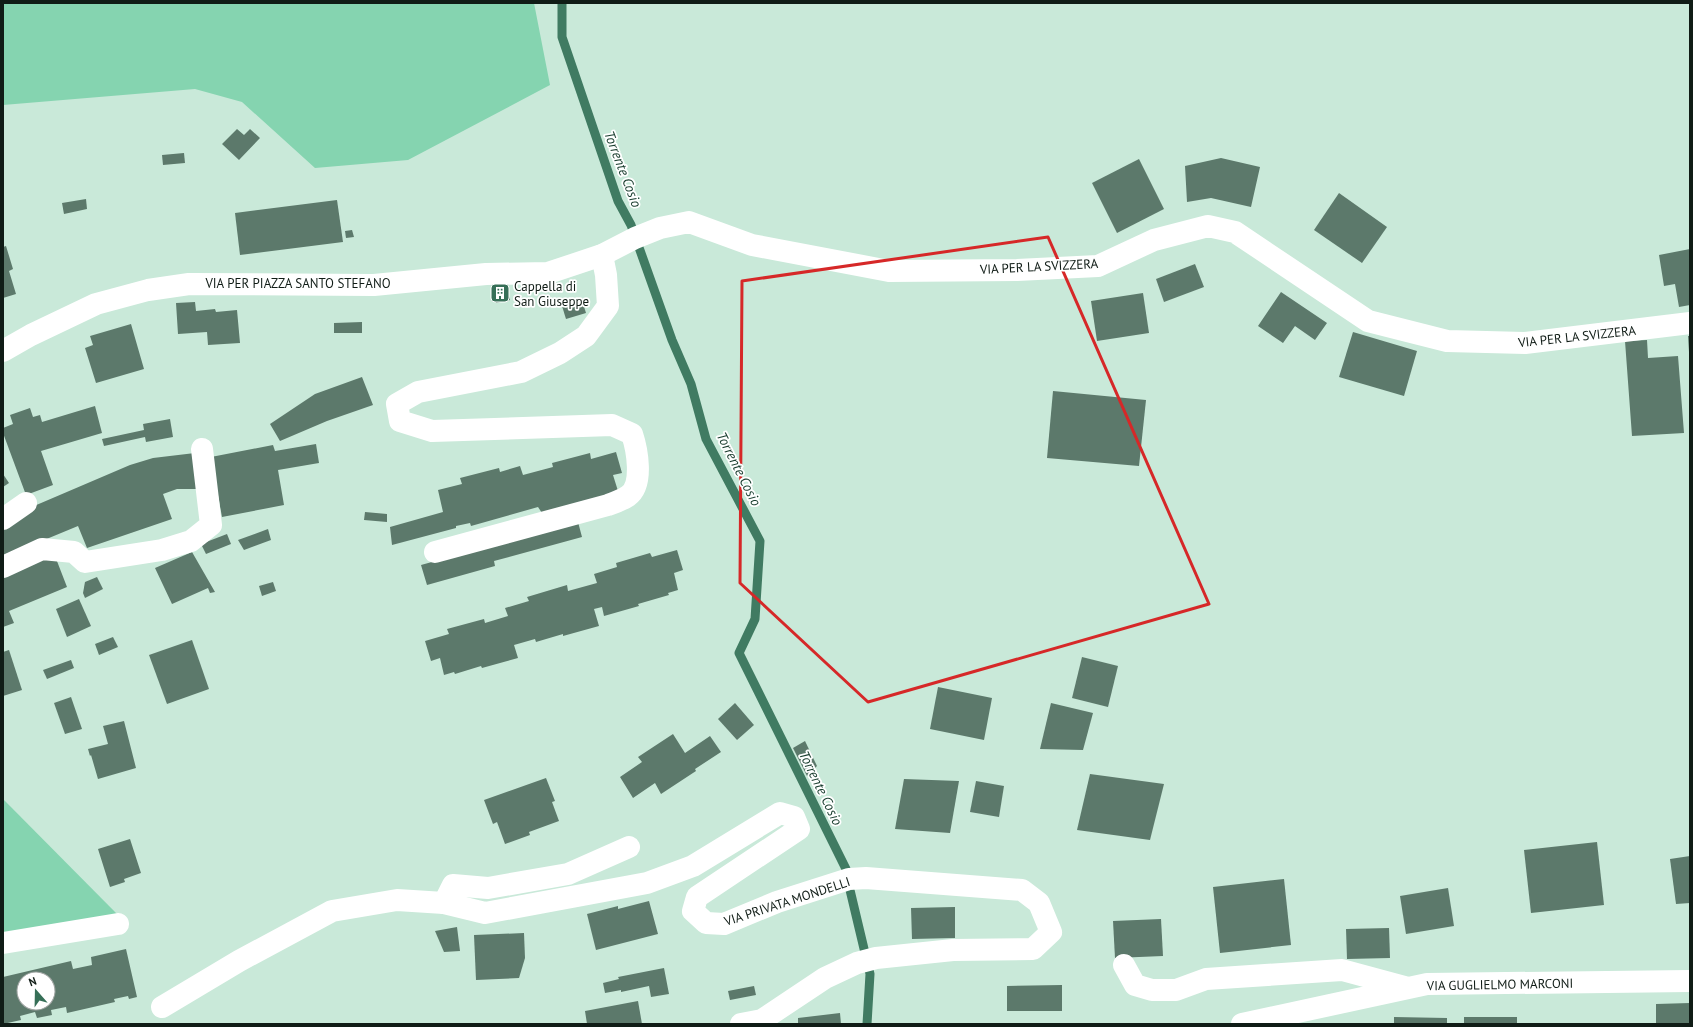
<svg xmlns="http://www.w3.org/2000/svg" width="1693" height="1027" font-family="'PT Sans',sans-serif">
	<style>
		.green { fill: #85d4b0 }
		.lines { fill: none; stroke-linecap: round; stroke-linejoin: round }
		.stream { stroke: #407b62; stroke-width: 9 }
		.building { fill: #5c796b; fill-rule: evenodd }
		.minor { stroke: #fff; stroke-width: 22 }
		.marked { fill: none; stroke: #d62828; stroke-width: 3; stroke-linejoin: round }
		.labels { text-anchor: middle; stroke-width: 3.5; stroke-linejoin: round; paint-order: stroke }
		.street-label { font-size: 13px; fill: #101c16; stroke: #fff }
		.poi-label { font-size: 13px; fill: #101c16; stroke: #fff; text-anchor: start }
		.water-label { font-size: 14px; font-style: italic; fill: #1a3e2f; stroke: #fff }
	</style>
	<rect width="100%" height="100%" fill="#c9e9d9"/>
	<g class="green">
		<polygon points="3,3 534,3 550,85 408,160 315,168 242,102 195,89 3,105"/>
		<polygon points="3,799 118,915 3,945"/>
	</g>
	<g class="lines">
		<g class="stream">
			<polyline points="562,3 562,37 618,201 631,225 672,340 691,384 706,439 760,541 755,619 739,653 846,869"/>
			<polyline points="850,890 870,974 867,1024"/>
		</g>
	</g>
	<g class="building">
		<polygon points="237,129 244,135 250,129 260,138 239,160 222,144"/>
		<polygon points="184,153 185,163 163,165 162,155"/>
		<polygon points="1221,158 1260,167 1251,207 1211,198 1187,202 1185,166"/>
		<polygon points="1139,159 1164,209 1117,233 1092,183"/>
		<polygon points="1339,193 1387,227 1362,263 1314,230"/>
		<polygon points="86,199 87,209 64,214 62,203"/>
		<polygon points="337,200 343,242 240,255 235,213"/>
		<polygon points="352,230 354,237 346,238 345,231"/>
		<polygon points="6,246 13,269 9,271 16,294 3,298 3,247"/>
		<polygon points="1690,249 1690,305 1679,307 1675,284 1664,286 1659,255"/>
		<polygon points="1195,264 1204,287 1164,302 1156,279"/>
		<polygon points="505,283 510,300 496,303 491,286"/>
		<polygon points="1281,292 1327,323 1315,340 1295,326 1283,343 1258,326"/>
		<polygon points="1143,293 1149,333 1097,341 1091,301"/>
		<polygon points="582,300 586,313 566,319 562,306"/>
		<polygon points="195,302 196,311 215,309 216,312 237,310 240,343 208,345 207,332 178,334 176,303"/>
		<polygon points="362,322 362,333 334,333 334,323"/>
		<polygon points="131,324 144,369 96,383 85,348 93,345 90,336"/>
		<polygon points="1353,332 1417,351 1404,396 1339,377"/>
		<polygon points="1688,336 1690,336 1690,352 1689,352"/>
		<polygon points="1647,340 1648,358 1678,356 1684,433 1632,436 1625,341"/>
		<polygon points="362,377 373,405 327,421 280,441 270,424 315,394"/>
		<polygon points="1053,391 1146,400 1139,466 1047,458"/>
		<polygon points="95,406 102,433 41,451 53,485 26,495 3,433 3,428 13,424 10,415 30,408 33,417 40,415 42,422"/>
		<polygon points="170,419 173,437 146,442 145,437 104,446 102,439 144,430 143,424"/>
		<polygon points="316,444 319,463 278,470 284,505 222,517 211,457 273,445 275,451"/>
		<polygon points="616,452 622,473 613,475 618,491 544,516 538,507 471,526 470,523 456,526 456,528 392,545 390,527 443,512 438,490 462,484 460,478 499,468 500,472 520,466 523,475 553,467 552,463 590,453 591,459"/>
		<polygon points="195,453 200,489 177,489 163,494 172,519 87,548 78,526 3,557 3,523 13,515 130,465 153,458"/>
		<polygon points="3,474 9,483 3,487"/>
		<polygon points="365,512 387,514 387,522 364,520"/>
		<polygon points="578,522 582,537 494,561 495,566 427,585 421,565"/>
		<polygon points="268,529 271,540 244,550 238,540"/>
		<polygon points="227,534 231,544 206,554 201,544"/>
		<polygon points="677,550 683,570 674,573 678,590 668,593 669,595 638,604 639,606 604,616 602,607 594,609 599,626 563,636 563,634 536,642 535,639 514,645 518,658 482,668 481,666 455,674 454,672 444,675 440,658 431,661 425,641 449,634 447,629 484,619 485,623 508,616 505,608 529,601 527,597 567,585 568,591 597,583 594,574 617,567 616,563 650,553 652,557"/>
		<polygon points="192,552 215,592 210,593 208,588 172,604 155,568"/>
		<polygon points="55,556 67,587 9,611 14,623 3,627 3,578 34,560"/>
		<polygon points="97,577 103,589 85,598 83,593 85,582"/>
		<polygon points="273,582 276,591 262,596 259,586"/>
		<polygon points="79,599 91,626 67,637 56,609"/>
		<polygon points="113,637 118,647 99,655 95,644"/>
		<polygon points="192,640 209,689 167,704 149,655"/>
		<polygon points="9,650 22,690 3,696 3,652"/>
		<polygon points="1082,657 1118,666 1108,707 1072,698"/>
		<polygon points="71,660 74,668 47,679 43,670"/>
		<polygon points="938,687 992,698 984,740 930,729"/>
		<polygon points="71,697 82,729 65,734 54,703"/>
		<polygon points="735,703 754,725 737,740 718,719"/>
		<polygon points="1051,703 1093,713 1083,750 1040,749"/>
		<polygon points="124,721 136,768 98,779 91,755 90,756 88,749 108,744 103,726"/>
		<polygon points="673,734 685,753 710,736 721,752 695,769 696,771 661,794 655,783 633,798 620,777 642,762 638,757"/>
		<polygon points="805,741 817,766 807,776 793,748"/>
		<polygon points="1090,774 1164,784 1150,840 1077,830"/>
		<polygon points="546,778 555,801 552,802 559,821 529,832 530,835 505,844 497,822 493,824 484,800"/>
		<polygon points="904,779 959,781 950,833 895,829"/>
		<polygon points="976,781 1004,786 999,817 970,812"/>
		<polygon points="130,839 141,873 124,879 125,882 110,887 98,849"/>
		<polygon points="1597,842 1604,905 1531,913 1524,850"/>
		<polygon points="1690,856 1690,903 1676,904 1670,859"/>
		<polygon points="1284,879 1291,945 1220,953 1213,887"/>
		<polygon points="1448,888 1454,926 1406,934 1400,896"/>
		<polygon points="649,901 658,934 596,950 587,914 618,906 618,909"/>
		<polygon points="955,907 955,938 912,939 911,908"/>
		<polygon points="1161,919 1163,956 1115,958 1113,921"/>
		<polygon points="457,927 460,951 444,952 435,931"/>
		<polygon points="1389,928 1390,958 1347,959 1346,929"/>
		<polygon points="524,933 525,958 519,978 476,980 474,935"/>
		<path d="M126,949L137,997L129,999L128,996L114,999L115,1002L67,1013L66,1007L51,1010L52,1015L37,1018L35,1012L20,1016L21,1020L3,1024V977L71,961L73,969L92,965L91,957ZM24,979H48V1003H24Z"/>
		<polygon points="664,968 669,994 651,997 649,986 621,992 621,990 605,993 603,983 619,979 618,977"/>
		<polygon points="1062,985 1062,1011 1007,1011 1007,986"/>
		<polygon points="754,986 756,995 730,1000 728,991"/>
		<polygon points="638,1001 642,1024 587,1024 585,1011"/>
		<polygon points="1690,1003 1690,1024 1656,1024 1656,1004"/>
		<polygon points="840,1013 841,1024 798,1024 798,1018"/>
		<polygon points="1394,1017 1447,1018 1447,1024 1394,1024"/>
		<rect x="1464" y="1017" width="53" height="7"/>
	</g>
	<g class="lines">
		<g class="minor">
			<polyline points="3,351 31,335 96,304 148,290 189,284 374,285 486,274 548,273 602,255 635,238 660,228 689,222 752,245 889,271 1017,270 1098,266 1154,240 1208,226 1235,232 1368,321 1447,341 1525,343 1690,323"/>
			<polyline points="3,519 26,503"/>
			<path d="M435,552L608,505C614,503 622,500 628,496C644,485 637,449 632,434L612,425L432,431L400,421L397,404L418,392L521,372L560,353L586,336L608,306L606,275L602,255"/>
			<polyline points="3,567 42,549 74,552 85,562 162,550 191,541 211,525 202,449"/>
			<polyline points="444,903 453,885 488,888 568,874 629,847"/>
			<polyline points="3,943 118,924"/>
			<polyline points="1124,965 1135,985 1152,990 1176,990 1206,979 1342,970 1405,987"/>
			<polyline points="162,1007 239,961 332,911 397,900 444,903 485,913 647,883 693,866 780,813 794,817 799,829 697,897 693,911 706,923 724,924 777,902 849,879 866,878 1022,890 1039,903 1051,932 1033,949 953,950 876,958 857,963 825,978 762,1020 741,1024"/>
			<polyline points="1242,1024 1427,984 1690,981"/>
		</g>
	</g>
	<path class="marked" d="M1048,237L1209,604L868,702L740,583L742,281Z"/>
	<defs>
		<symbol id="building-square" viewBox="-11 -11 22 22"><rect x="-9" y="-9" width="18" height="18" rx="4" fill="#366f57" stroke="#fff"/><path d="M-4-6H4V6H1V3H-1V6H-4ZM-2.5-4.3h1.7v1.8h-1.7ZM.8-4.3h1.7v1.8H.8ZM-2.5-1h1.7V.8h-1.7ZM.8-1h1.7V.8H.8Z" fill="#fff"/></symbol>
	</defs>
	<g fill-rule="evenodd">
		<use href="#building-square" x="489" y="282" width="22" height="22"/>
	</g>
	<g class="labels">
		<g class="street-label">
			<text transform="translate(1039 266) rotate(-3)" y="5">VIA PER LA SVIZZERA</text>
			<text x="298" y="288">VIA PER PIAZZA SANTO STEFANO</text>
			<text transform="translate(1577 336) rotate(-6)" y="5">VIA PER LA SVIZZERA</text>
			<text transform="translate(787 901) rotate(-18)" y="5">VIA PRIVATA MONDELLI</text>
			<text transform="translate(1500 984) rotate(-1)" y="5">VIA GUGLIELMO MARCONI</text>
		</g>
		<g class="poi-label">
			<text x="514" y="291">Cappella di<tspan x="514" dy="15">San Giuseppe</tspan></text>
		</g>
		<g class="water-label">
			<text transform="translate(623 169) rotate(69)" y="5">Torrente Cosio</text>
			<text transform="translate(739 469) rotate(63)" y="5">Torrente Cosio</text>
			<text transform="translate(821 788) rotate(64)" y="5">Torrente Cosio</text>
		</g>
	</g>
	<rect width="1693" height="1027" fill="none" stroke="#101c16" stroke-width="8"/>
	<g transform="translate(36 991) rotate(340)"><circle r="19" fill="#ffffff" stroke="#9fa4a2"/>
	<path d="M0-3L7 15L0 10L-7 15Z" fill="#366f57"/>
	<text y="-6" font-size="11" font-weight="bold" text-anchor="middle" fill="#101c16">N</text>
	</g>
</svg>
